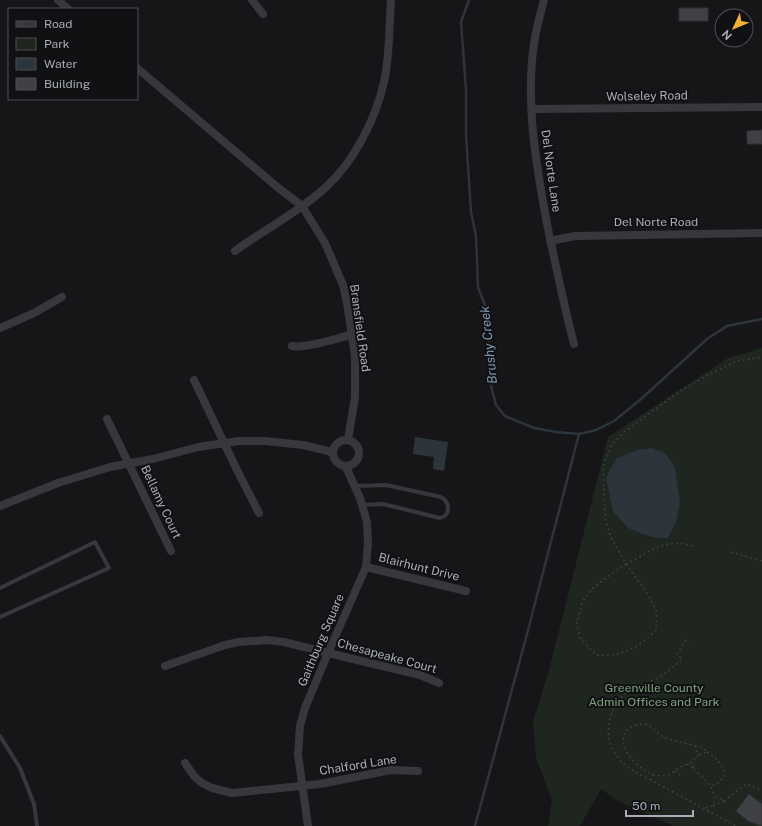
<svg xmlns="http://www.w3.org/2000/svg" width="762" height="826" font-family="'Public Sans',sans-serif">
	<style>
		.green { fill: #1e261f }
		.water { fill: #2c353c }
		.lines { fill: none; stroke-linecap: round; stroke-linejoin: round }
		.stream { stroke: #2c353c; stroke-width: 2.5 }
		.building { fill: #404145; stroke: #303034 }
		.path { stroke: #3d3f44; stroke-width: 1.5; stroke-dasharray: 2 3; stroke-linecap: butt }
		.lane { stroke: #37383d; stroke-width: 4 }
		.street { stroke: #37383d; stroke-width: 8 }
		.labels { text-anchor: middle; stroke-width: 4; stroke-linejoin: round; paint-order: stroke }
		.street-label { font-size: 12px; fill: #a8adb8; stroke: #111113 }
		.park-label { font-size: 12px; fill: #7fa381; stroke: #111113 }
		.water-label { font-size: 13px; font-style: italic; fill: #7f9bb3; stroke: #111113 }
	</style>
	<rect width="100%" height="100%" fill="#161618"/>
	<polygon class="green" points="762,348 762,826 673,826 618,801 601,789 580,826 548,826 552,800 536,758 533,721 548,674 608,437 728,358"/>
	<g class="water">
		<polygon points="415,437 448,442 444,471 433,469 434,457 413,454"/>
		<polygon points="652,448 666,454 675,468 680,502 676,522 668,538 651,537 628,528 613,511 606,478 616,459 637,450"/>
	</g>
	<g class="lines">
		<g class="stream">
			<polyline points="469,0 461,22 466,90 466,135 471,212 476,236 478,287 486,308 490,352 491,386 496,405 505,416 534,428 556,432 579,434 596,430 614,421 641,399 707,339 727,326 762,319"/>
			<polyline points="475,826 527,634 579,434"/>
		</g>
	</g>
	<g class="building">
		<rect x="679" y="8" width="29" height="13"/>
		<polygon points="762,130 762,144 747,144 747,131"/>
		<polygon points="749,794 762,804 762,826 748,821 736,811"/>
	</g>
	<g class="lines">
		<g class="path">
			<path d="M693,546C662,538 653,551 626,564L610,536L605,516L603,467L611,446L623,433L677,393L706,376L737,361L762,357"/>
			<polyline points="731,552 762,561"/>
			<path d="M626,564L649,596L657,613L656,630C638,648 622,657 596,655L580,638L577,623L582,602L592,589L617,570Z"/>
			<path d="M645,724L653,728L664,738L695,746L698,755C692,764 689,763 681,767C676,769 673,773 668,775C639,783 597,726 645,724Z"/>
			<polyline points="695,746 703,748 707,752 698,755"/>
			<path d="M707,752C716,757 724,765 725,776L718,783L712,786"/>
			<polyline points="687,764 694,769 693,762"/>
			<path d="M694,769C705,780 718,788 713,806L704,808"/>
			<polyline points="675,771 680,775"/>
			<polyline points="653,774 651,780 736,826"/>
			<path d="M651,780C641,775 630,770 622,762C600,741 606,707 630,690C635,686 641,685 647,683C660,678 671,669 682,659L677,654L686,640L689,641"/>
			<polyline points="724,801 746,784 762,790"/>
			<polyline points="713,806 724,801 715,795"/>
		</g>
		<g class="lane">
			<path d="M355,486L386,485L441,497C450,502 451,516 440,518L383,504L362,505"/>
			<polyline points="0,588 95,542 109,568 0,617"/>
			<polyline points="0,736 20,768 34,804 37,826"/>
		</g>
		<g class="street">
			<polyline points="58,0 68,9"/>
			<polyline points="252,0 263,14"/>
			<path d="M544,0C540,15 536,29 534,44C525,103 537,171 548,229C556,267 564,306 574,344"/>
			<polyline points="137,68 276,186 302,206 325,243 343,285 347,303 355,356 355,397 348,440"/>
			<polyline points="532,109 762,107"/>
			<polyline points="550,241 575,236 762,233"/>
			<path d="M235,251C265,229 299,212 326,187C354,162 376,118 384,82C390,55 389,27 391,0"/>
			<polyline points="0,328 34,313 62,297"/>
			<path d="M292,346C305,349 337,338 351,335"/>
			<polyline points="194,380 238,472 259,513"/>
			<polyline points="107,419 171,551"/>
			<circle cx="346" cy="453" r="13"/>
			<polyline points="0,506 58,483 110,467 153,459 198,447 239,441 265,441 303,445 332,452"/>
			<polyline points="366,567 466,591"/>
			<polyline points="165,666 225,645 239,642 266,640 284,642 328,653 420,675 439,683"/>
			<polyline points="185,763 194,776 202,783 212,788 232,793 320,784 391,770 418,771"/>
			<polyline points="308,826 298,754 300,726 305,708 328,653 366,567 368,543 367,522 360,498 346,467"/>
		</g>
	</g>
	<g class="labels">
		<g class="street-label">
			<text transform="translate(647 96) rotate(-1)" y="4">Wolseley Road</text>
			<text transform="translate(551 171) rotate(82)" y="4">Del Norte Lane</text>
			<text x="656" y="226">Del Norte Road</text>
			<text transform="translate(360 328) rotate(82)" y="4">Bransfield Road</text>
			<text transform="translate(161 502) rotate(65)" y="4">Bellamy Court</text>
			<text transform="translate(419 567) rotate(14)" y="4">Blairhunt Drive</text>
			<text transform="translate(321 640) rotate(-67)" y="4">Gaithburg Square</text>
			<text transform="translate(387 656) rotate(15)" y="4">Chesapeake Court</text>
			<text transform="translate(358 765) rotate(-9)" y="4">Chalford Lane</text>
		</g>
		<g class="park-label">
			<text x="654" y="692">Greenville County<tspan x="654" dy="14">Admin Offices and Park</tspan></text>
		</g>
		<g class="water-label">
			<text transform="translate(488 345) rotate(-96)" y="5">Brushy Creek</text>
		</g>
	</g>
	<rect x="8" y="8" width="130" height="92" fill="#111113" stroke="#4d4f55"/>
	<rect x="16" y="21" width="20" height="6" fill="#37383d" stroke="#4d4f55"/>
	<text x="44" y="28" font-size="12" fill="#a8adb8">Road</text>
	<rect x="16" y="38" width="20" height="12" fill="#1e261f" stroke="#4d4f55"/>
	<text x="44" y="48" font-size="12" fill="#a8adb8">Park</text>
	<rect x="16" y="58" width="20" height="12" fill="#2c353c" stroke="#4d4f55"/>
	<text x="44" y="68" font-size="12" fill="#a8adb8">Water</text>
	<rect x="16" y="78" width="20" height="12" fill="#404145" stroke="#4d4f55"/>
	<text x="44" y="88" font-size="12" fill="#a8adb8">Building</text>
	<g transform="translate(734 28) rotate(226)"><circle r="19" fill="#111113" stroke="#4d4f55"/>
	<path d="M0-3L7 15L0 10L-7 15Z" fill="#f2b134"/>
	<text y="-6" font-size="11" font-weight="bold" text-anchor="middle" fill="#a8adb8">N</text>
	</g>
	<path d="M626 810v6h67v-6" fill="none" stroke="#a8adb8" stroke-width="2"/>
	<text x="632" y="810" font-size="12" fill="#a8adb8" stroke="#111113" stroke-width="3" paint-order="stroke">50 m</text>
</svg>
